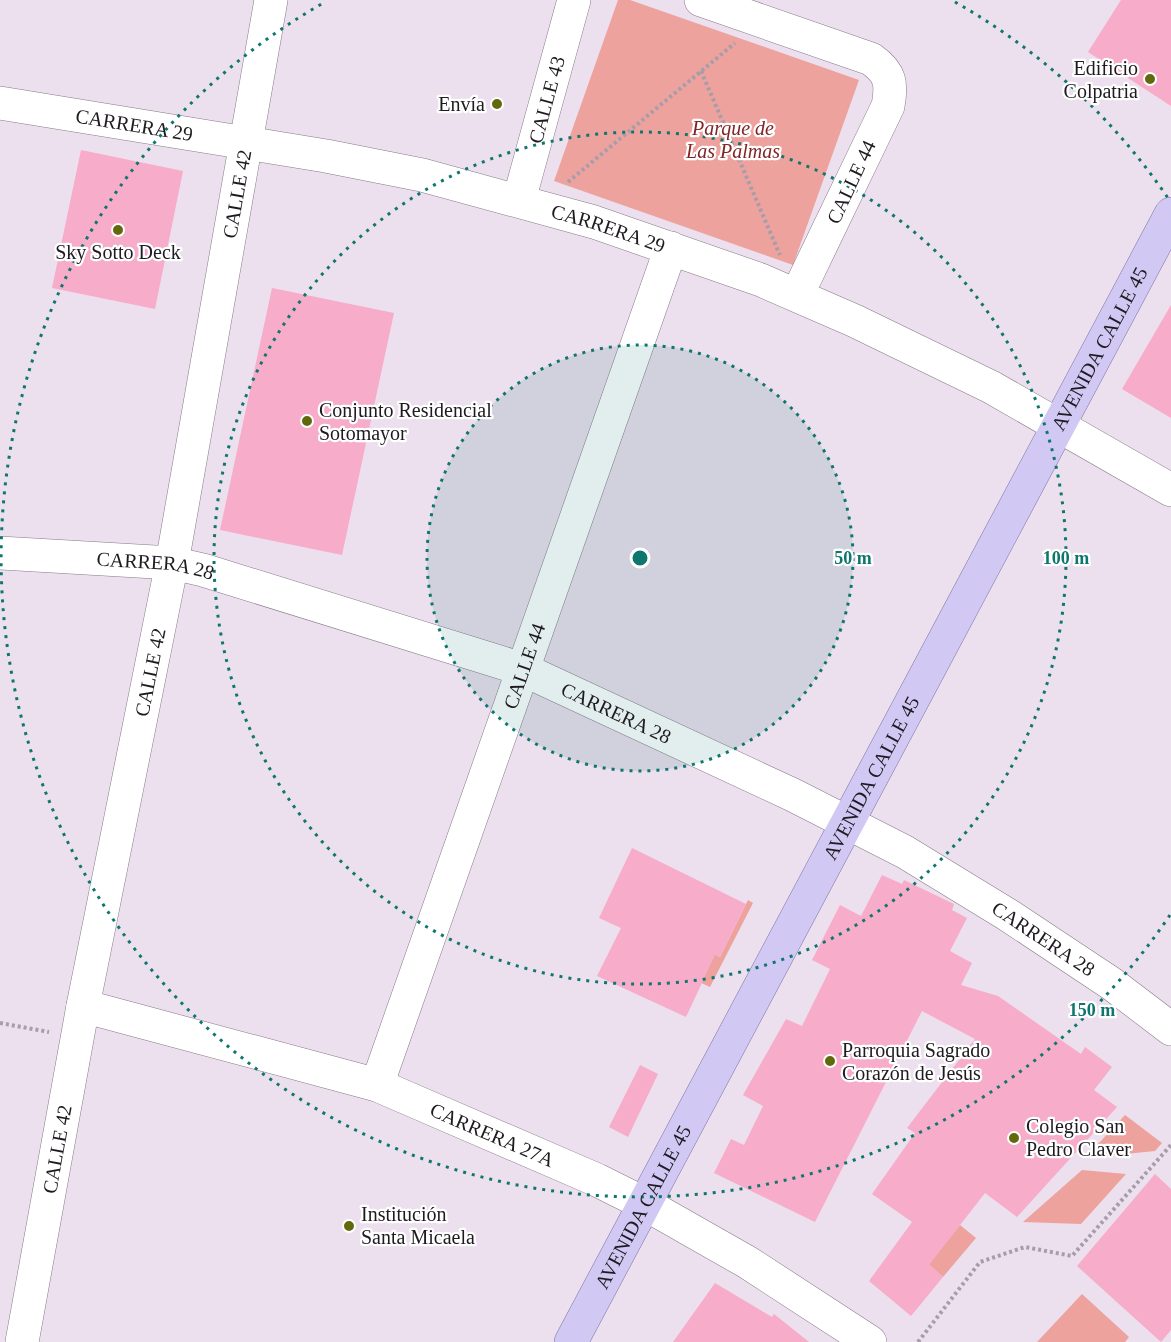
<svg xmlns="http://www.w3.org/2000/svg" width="1171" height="1342" font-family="'Times New Roman',serif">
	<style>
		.green { fill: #eea29d }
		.building { fill: #f7acca }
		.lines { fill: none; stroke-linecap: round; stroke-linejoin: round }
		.minor-casing { stroke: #867a88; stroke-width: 34 }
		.major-casing { stroke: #7f74a5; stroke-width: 34 }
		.path { stroke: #a79da9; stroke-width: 4; stroke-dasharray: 3 3; stroke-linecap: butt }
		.minor { stroke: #fff; stroke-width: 33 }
		.major { stroke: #d1c9f4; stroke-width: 33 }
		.ring { fill: none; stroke: #0f766e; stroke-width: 3; stroke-dasharray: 3 6 }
		.poi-dot { fill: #62690c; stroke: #fff; stroke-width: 2 }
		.labels { text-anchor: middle; stroke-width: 4.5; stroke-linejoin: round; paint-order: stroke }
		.poi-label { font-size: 20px; fill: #1e1a1f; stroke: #fff; text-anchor: start }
		.street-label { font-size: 20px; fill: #1e1a1f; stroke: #fff }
		.park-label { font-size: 20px; font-style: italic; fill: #802426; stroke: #fff }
		.centre { fill: #0f766e; stroke: #fff; stroke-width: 3 }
		.ring-label { font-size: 18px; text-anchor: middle; font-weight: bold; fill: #0f766e; stroke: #fff; stroke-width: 4.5; stroke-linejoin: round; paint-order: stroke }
	</style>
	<rect width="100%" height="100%" fill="#ecdfee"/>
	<g class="green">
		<polygon points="618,0 630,0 859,80 793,265 554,181"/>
		<polygon points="748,900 753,903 710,987 680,973 698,946 720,957"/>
		<polygon points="1125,1115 1162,1143 1155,1151 1085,1158"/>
		<polygon points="1082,1170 1126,1174 1081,1224 1023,1222"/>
		<polygon points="960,1225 976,1238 943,1277 928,1264"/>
		<polygon points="1082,1294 1129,1337 1125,1342 1037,1342"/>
	</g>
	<g class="building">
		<polygon points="1121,0 1171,0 1171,106 1088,52"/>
		<polygon points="81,150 183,171 155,309 52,288"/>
		<polygon points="272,288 394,313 342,555 220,530"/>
		<polygon points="1171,305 1171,418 1122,389"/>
		<polygon points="632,848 746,904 720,957 715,955 686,1017 597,976 621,928 599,918"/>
		<polygon points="882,875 902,884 904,880 954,904 952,910 967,918 950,951 972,963 961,985 998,996 1081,1054 1085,1047 1112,1067 1094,1090 1117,1107 1017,1217 985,1193 929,1265 943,1277 911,1316 869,1281 912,1222 872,1194 915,1133 907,1128 975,1039 922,1011 815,1222 714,1173 731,1139 744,1145 763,1106 743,1095 786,1019 802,1026 830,969 812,960 840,905 861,916"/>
		<polygon points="640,1065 658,1074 628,1137 609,1127"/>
		<polygon points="1155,1174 1171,1189 1171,1330 1161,1342 1077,1266"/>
		<polygon points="715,1283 772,1317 774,1314 809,1342 673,1342"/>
	</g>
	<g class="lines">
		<defs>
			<g id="minor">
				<path d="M701,0L871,59C891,73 892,84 888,106L797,295"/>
				<path id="s1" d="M0,103L326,156L422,175L594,222L761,280L855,321L991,387L1171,490"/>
				<path id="s2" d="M519,200L574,0"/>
				<path id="s3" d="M0,553L172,563L203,570L522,669L793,795L905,852L1008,915L1112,984L1171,1029"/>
				<path id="s4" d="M83,1006L377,1085L597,1180L645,1204L747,1262L870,1342"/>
				<path id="s5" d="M377,1085L671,248"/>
				<path id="s6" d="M22,1342L83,1006L172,563L271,0"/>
			</g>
			<g id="major">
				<path id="s7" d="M571,1342L1171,214"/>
			</g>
		</defs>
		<use href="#minor" class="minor-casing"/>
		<use href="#major" class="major-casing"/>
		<g class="path">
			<polyline points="701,71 780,255"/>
			<polyline points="568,182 735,43"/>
			<polyline points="0,1023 49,1032"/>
			<polyline points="918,1342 980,1262 1025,1247 1072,1256 1171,1145"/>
		</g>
		<use href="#minor" class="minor"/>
		<use href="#major" class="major"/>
	</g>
	<circle cx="640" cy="558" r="213" fill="#0f766e" fill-opacity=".12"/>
	<g class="ring">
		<circle cx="640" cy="558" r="213"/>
		<circle cx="640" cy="558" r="426"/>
		<path d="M1170 915A639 639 0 1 1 325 2M955 2A639 639 0 0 1 1170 201"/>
	</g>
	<g class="poi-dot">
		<circle cx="1150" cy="79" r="6"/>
		<circle cx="497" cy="104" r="6"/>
		<circle cx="118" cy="230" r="6"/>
		<circle cx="307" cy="421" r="6"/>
		<circle cx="830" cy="1061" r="6"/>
		<circle cx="1014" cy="1138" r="6"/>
		<circle cx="349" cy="1226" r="6"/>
	</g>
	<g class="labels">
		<g class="poi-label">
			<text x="1138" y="75" text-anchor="end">Edificio<tspan x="1138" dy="23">Colpatria</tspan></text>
			<text x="485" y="111" text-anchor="end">Envía</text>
			<text x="118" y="259" text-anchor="middle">Sky Sotto Deck</text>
			<text x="319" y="417">Conjunto Residencial<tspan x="319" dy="23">Sotomayor</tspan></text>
			<text x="842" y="1057">Parroquia Sagrado<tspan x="842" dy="23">Corazón de Jesús</tspan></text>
			<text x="1026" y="1133">Colegio San<tspan x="1026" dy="23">Pedro Claver</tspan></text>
			<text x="361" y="1221">Institución<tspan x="361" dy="23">Santa Micaela</tspan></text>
		</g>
		<g class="street-label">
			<text dy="7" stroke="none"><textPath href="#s2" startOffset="104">CALLE 43</textPath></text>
			<text dy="7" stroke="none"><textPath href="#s1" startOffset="136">CARRERA 29</textPath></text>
			<text transform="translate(851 182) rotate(-65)" y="7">CALLE 44</text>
			<text dy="7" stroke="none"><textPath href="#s6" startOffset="1168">CALLE 42</textPath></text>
			<text dy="7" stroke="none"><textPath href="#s1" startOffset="622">CARRERA 29</textPath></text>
			<text dy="7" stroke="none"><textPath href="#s7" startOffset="1125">AVENIDA CALLE 45</textPath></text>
			<text dy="7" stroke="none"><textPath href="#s3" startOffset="156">CARRERA 28</textPath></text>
			<text dy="7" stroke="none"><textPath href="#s5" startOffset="444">CALLE 44</textPath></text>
			<text dy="7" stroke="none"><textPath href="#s6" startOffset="682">CALLE 42</textPath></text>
			<text dy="7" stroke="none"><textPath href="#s3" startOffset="642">CARRERA 28</textPath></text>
			<text dy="7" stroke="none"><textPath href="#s7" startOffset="639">AVENIDA CALLE 45</textPath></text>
			<text dy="7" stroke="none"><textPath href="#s3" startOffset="1126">CARRERA 28</textPath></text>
			<text dy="7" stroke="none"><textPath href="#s4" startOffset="430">CARRERA 27A</textPath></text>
			<text dy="7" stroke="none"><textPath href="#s6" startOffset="196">CALLE 42</textPath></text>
			<text dy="7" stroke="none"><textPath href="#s7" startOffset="153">AVENIDA CALLE 45</textPath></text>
		</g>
		<g class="park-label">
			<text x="733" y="135">Parque de<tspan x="733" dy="23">Las Palmas</tspan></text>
		</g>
	</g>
	<circle cx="640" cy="558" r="9" class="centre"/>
	<g class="ring-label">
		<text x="853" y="564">50 m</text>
		<text x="1066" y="564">100 m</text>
		<text x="1092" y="1016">150 m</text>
	</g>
</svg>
